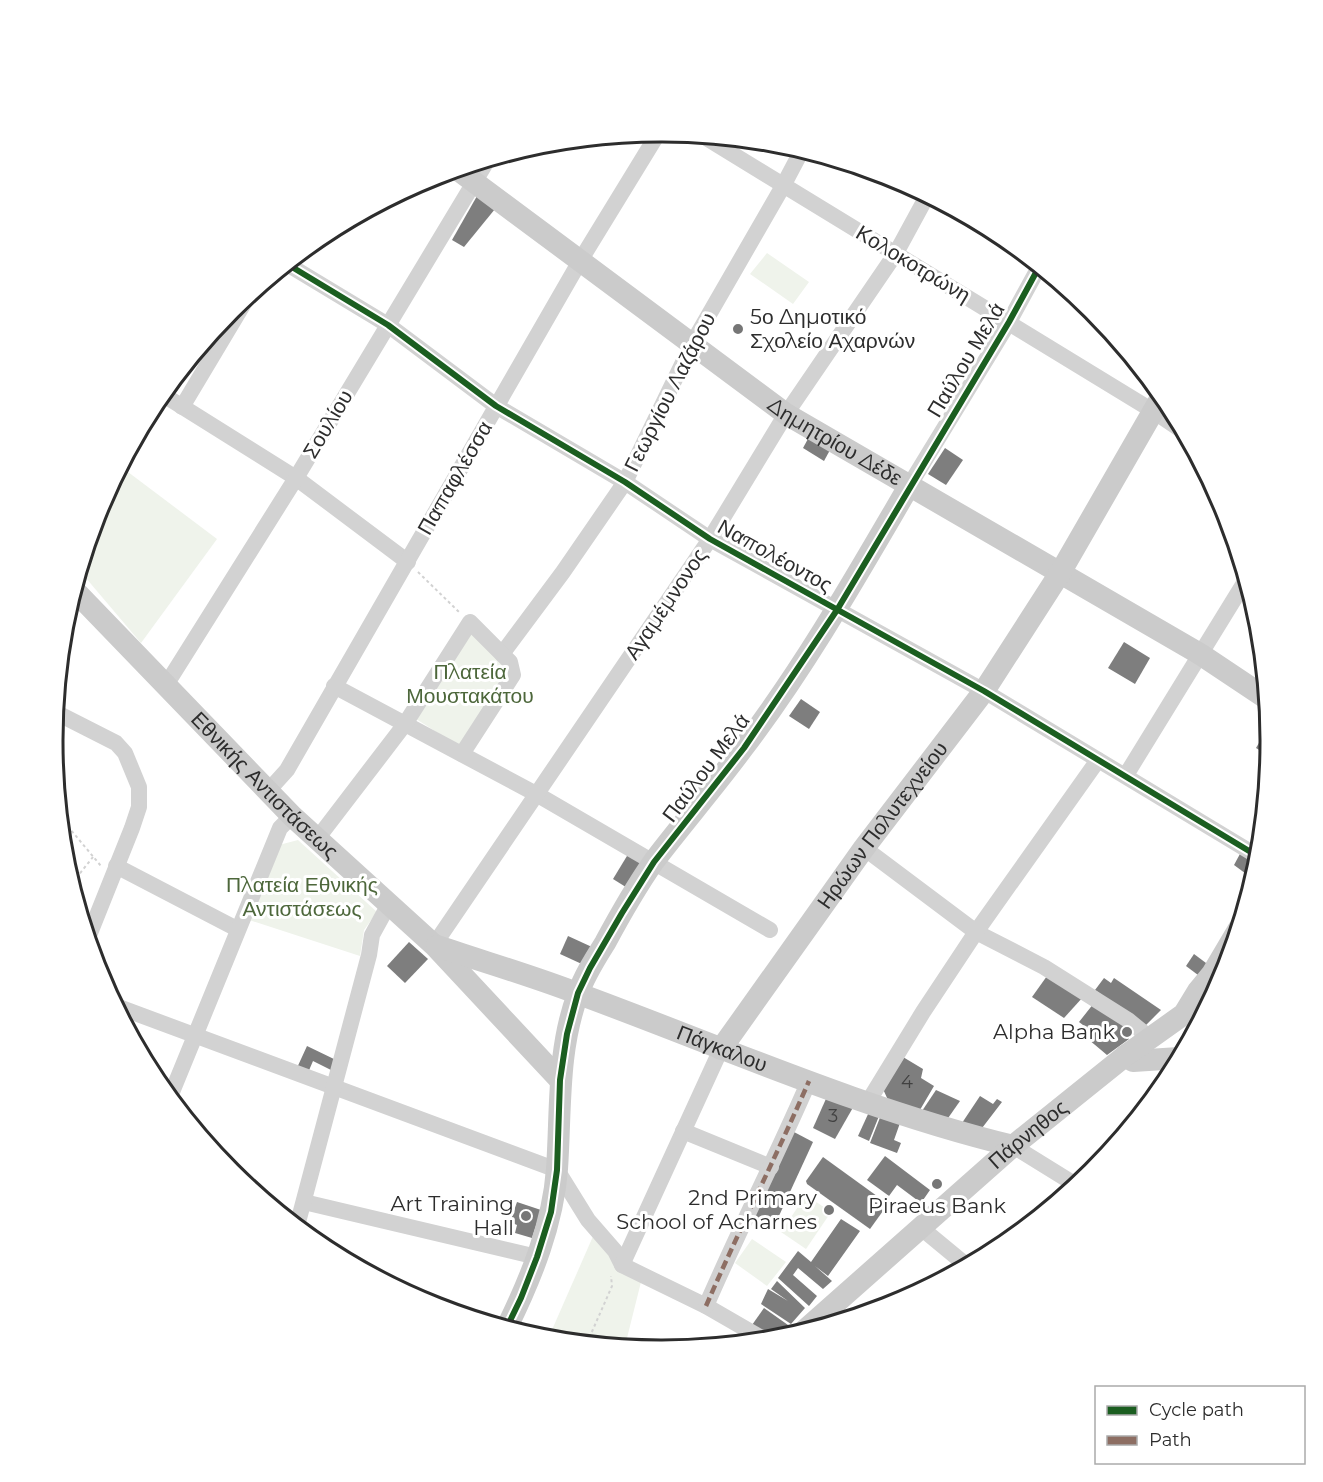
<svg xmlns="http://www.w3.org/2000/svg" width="1323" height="1482" font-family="Montserrat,sans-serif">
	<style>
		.green { fill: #eff3eb }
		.building { fill: #7e7e7e }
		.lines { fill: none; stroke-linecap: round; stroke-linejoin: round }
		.path { stroke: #d2d2d2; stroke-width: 2; stroke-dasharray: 3 3; stroke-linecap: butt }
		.street { stroke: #d2d2d2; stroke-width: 16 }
		.secondary { stroke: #cbcbcb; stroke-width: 22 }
		.quiet { stroke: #8d6e63; stroke-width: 4.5; stroke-dasharray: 9 4.5; stroke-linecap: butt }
		.cycleway-casing { stroke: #fff; stroke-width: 10 }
		.cycleway { stroke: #1b5e20; stroke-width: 6 }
		.poi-dot { fill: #767676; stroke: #fff; stroke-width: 2 }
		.labels { text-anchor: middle; stroke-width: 6; stroke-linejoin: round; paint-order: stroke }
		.number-label { font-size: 18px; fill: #414141 }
		.street-label { font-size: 21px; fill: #2d2d2d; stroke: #fff }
		.poi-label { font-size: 21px; fill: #2d2d2d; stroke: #fff; text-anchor: end }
		.park-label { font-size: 21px; fill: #4d673b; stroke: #fff }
		.rim { fill: none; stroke: #2d2d2d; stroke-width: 3 }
	</style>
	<rect width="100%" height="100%" fill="#fff"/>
	<g class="green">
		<polygon points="767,253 809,282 793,304 750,274"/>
		<path d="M124,469L217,539L141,643L80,571C91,534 98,498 124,469Z"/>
		<polygon points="471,631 504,664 508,678 460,747 413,717"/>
		<polygon points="298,840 377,912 364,930 360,956 249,920 279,845"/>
		<polygon points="806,1195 831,1212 806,1249 781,1232"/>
		<polygon points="594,1234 643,1274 625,1346 548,1339"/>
		<polygon points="752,1239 786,1262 767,1286 735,1263"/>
	</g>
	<g class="building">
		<polygon points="477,196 495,209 464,247 452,240"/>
		<polygon points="809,437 830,450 824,461 803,448"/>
		<polygon points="945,448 963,460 946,485 928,474"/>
		<polygon points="1124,642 1150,658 1135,684 1108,668"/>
		<polygon points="801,699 820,712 809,729 789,716"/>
		<polygon points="1269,726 1270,741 1269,756 1256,748"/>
		<polygon points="630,851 647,862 629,889 613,879"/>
		<polygon points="1241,852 1258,862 1253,879 1234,865"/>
		<polygon points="568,936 592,947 584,965 560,954"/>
		<polygon points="409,942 428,959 405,983 387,966"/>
		<polygon points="1194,954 1210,966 1202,978 1186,966"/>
		<polygon points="1047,976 1083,997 1064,1018 1032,997"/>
		<polygon points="1104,978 1111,983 1114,978 1161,1010 1145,1026 1095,990"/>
		<polygon points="1094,1003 1129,1029 1129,1039 1107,1055 1082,1034 1087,1028 1079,1022"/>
		<polygon points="307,1046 336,1060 331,1070 313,1061 307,1075 296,1070"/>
		<polygon points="903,1057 923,1069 921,1078 934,1086 917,1115 888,1100 883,1089"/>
		<polygon points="936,1090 960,1101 946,1121 922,1111"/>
		<polygon points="829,1092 855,1104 835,1139 813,1128"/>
		<polygon points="980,1096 993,1104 997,1099 1002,1102 979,1132 960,1126"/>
		<polygon points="869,1112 879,1116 869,1141 858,1136"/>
		<polygon points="881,1115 900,1123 894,1140 901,1143 897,1153 870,1143"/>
		<polygon points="794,1132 813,1142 772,1231 753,1217"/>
		<polygon points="885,1156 930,1190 921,1203 897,1185 889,1196 867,1180"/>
		<polygon points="823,1157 888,1204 870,1229 807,1184 806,1181"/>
		<polygon points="517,1202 541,1210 532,1238 515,1233 517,1225 510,1222"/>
		<polygon points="841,1219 860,1231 828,1276 815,1266 832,1281 823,1289 798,1268 793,1275 817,1296 809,1306 778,1278 798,1251 811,1262"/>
		<polygon points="777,1281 805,1308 791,1324 761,1304 768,1289 788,1301 771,1289"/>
		<polygon points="764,1308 788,1325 775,1338 752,1325"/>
	</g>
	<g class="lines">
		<g class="path">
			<polyline points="418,572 459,612"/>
			<polyline points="60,817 101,866"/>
			<polyline points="71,881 77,877 93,857"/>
			<polyline points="587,1343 612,1286 611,1276"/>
		</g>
		<g class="street">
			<polyline points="703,136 1153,411 1184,432"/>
			<polyline points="287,264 388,325 496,406 625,482 710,539 984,691 1259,857"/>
			<polyline points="162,394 296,478 408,562"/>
			<polyline points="182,407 249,295"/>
			<polyline points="909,486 1009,322 1039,267"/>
			<polyline points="502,654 563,572 625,482 692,344 783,186 802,150"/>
			<polyline points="166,685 296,478 487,161"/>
			<polyline points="334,686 538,795 770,930"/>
			<polyline points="55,712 116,743 125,753 139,787 139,807 132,828 88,938"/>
			<polyline points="1126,775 1246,580"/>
			<polyline points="268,791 287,770 580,261 659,132"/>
			<polyline points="317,839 405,724 470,622 510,662 513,675 462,754"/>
			<polyline points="864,848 976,932 1044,967 1128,1020 1150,1038"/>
			<polyline points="116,866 237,929"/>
			<polyline points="434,945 710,539 786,414 896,253 927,196"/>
			<polyline points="116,1006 557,1170 588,1220 615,1251 622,1265 706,1306 765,1340"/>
			<polyline points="170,1097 280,828 292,816"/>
			<polyline points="868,1102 923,1012 976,932 1098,760"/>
			<polyline points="683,1131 771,1167"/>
			<polyline points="1013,1146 1076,1185"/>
			<polyline points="304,1202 537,1257"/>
			<polyline points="297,1226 369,955 372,935 389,904"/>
			<polyline points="920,1227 966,1265"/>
			<polyline points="622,1265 721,1049"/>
			<path d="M706,1306C739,1230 776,1157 809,1081"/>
		</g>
		<g class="secondary">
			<path id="s1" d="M458,170L786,414L1200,654L1266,698"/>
			<path id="s2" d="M74,590L292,816L434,945L560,1080"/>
			<path id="s3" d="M437,946C484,962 533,976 579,994C723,1047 864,1110 1013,1146"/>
			<path id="s4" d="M721,1049L864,848L984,691L1060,573L1162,396"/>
			<polyline points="1125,1056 1133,1061 1179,1058"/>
			<path d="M507,1327C531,1278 553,1224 557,1169C561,1110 557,1050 578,994C584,976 595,959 605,943C620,915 636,887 654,861C683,823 714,787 743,748C806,665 857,575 909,486"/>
			<path id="s5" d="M804,1331L1013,1146L1125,1056L1184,1014L1198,991L1212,974L1238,930"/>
		</g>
		<path class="quiet" d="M706,1306C739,1230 776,1157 809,1081"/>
		<defs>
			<g id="cycleway">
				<polyline points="287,264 388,325 496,406 625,482 710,539 984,691 1259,857"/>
				<polyline points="507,1327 521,1298 537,1257 551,1212 557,1170 560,1080 567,1034 578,993 590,968 622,913 654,862 744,748 837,610 1009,322 1039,267"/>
			</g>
		</defs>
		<use href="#cycleway" class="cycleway-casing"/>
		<use href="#cycleway" class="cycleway"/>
	</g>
	<g class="poi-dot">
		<circle cx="738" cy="329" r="6"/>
		<circle cx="1127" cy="1032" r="6"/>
		<circle cx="937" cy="1184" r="6"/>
		<circle cx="829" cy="1210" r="6"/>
		<circle cx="526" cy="1216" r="6"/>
	</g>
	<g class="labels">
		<g class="number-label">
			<text x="907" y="1088">4</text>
			<text x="833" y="1122">3</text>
		</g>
		<g class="street-label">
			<text transform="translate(913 264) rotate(31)" y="7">Κολοκοτρώνη</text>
			<text transform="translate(966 360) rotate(-59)" y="7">Παύλου Μελά</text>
			<text transform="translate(670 392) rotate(-63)" y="7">Γεωργίου Λαζάρου</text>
			<text transform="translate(328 424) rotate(-59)" y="7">Σουλίου</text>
			<text dy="7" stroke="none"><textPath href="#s1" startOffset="465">Δημητρίου Δέδε</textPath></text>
			<text transform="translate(455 478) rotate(-60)" y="7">Παπαφλέσσα</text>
			<text transform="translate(775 556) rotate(29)" y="7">Ναπολέοντος</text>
			<text transform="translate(666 604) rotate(-56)" y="7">Αγαμέμνονος</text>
			<text transform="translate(706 768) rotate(-53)" y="7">Παύλου Μελά</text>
			<text dy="7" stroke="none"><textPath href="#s2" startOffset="273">Εθνικής Αντιστάσεως</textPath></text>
			<text dy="7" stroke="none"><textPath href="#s4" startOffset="276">Ηρώων Πολυτεχνείου</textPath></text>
			<text dy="7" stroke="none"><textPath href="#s3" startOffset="303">Πάγκαλου</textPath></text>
			<text dy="7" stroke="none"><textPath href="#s5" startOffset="298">Πάρνηθος</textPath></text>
		</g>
		<g class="poi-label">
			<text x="750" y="324" text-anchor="start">5ο Δημοτικό<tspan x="750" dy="24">Σχολείο Αχαρνών</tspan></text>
			<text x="1115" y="1039">Alpha Bank</text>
			<text x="817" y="1205">2nd Primary<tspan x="817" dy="24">School of Acharnes</tspan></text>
			<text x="514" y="1211">Art Training<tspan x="514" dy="24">Hall</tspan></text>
			<text x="937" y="1213" text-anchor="middle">Piraeus Bank</text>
		</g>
		<g class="park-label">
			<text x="470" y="679">Πλατεία<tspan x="470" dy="24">Μουστακάτου</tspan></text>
			<text x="302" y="892">Πλατεία Εθνικής<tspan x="302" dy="24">Αντιστάσεως</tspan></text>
		</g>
	</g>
	<path d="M0 0H1323V1482H0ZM661 142H662A598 598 0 0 1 1260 740V742A598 598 0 0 1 662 1340H661A598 598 0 0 1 63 742V740A598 598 0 0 1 661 142Z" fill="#fff" fill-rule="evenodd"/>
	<path class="rim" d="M661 142H662A598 598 0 0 1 1260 740V742A598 598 0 0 1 662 1340H661A598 598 0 0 1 63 742V740A598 598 0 0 1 661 142Z"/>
	<rect x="1095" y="1386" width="210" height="78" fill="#ffffff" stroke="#ababab" stroke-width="1.5"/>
	<rect x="1107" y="1406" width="30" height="9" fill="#1b5e20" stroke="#ababab" stroke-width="1.5"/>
	<text x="1149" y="1416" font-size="18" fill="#2d2d2d">Cycle path</text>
	<rect x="1107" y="1436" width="30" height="9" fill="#8d6e63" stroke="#ababab" stroke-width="1.5"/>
	<text x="1149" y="1446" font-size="18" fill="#2d2d2d">Path</text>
</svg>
